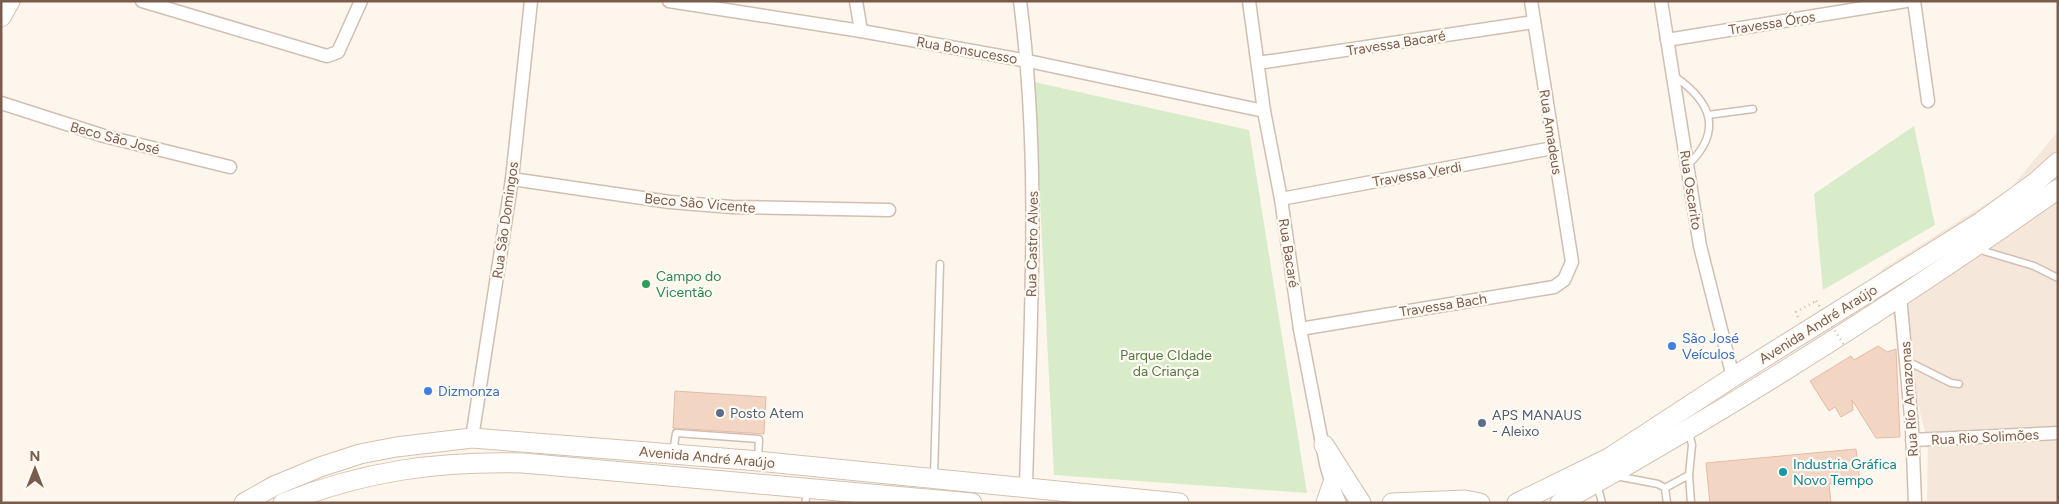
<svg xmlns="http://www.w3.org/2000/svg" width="2059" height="504" font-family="Figtree,sans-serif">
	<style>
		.residential { fill: #f5e8da }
		.green { fill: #d8ecc9 }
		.building { fill: #f3d5c3; stroke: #e6bba3 }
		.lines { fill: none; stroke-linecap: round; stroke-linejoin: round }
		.lane-casing { stroke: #d1beb0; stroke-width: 9 }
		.street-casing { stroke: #d1beb0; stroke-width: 15 }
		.secondary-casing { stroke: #d6c0b0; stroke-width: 21 }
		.path { stroke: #d9b8a5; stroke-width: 2.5; stroke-dasharray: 1 4; stroke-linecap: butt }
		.lane { stroke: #fff; stroke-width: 6 }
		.street { stroke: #fff; stroke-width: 12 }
		.secondary { stroke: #fff; stroke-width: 19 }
		.path-bridge { stroke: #d9b8a5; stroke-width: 2.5; stroke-dasharray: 1 4; stroke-linecap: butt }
		.leisure-dot { fill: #2e9e5b; stroke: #fffaf3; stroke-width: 2 }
		.shop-dot { fill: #3f7fe0; stroke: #fffaf3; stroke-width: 2 }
		.service-dot { fill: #5c6f8a; stroke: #fffaf3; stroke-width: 2 }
		.culture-dot { fill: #0f9aa8; stroke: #fffaf3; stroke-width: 2 }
		.labels { text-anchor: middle; stroke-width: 4.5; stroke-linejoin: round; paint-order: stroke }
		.street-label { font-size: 14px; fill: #7a5c4d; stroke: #fffaf3 }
		.leisure-label { font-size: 14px; fill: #27864d; stroke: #fffaf3; text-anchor: start }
		.shop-label { font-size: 14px; fill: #366cbe; stroke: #fffaf3; text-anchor: start }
		.park-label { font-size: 14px; fill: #537a41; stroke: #fffaf3 }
		.service-label { font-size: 14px; fill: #4e5e75; stroke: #fffaf3; text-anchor: start }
		.culture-label { font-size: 14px; fill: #0d838f; stroke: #fffaf3; text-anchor: start }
	</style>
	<rect width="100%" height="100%" fill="#fdf6ec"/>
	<polygon class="residential" points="2058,131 2058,503 1927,503 1928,442 1881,270 2011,188"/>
	<g class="green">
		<polygon points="1034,82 1249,130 1307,493 1054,475"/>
		<polygon points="1914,126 1935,225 1823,290 1814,194"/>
	</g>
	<g class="building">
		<polygon points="1878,346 1887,352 1896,349 1900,437 1876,438 1852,400 1853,410 1841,417 1835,407 1829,411 1810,381 1851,356 1854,360"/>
		<polygon points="675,391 766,397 764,434 673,428"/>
		<polygon points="1856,449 1860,481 1829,484 1831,503 1710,503 1706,463"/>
	</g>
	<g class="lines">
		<defs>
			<g id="lane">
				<path d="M1674,76C1712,102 1723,131 1688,165"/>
				<polyline points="1708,115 1753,109"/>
				<polyline points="1977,249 2034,266 2058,278"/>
				<polyline points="1907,361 1951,383 1959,384"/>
				<polyline points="1689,432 1692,445 1689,475 1691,503"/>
				<polyline points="673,453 676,433 759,439 758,460"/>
				<polyline points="1616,476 1658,484 1665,488 1667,503"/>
				<polyline points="934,477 940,264"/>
				<polyline points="1597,484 1602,503"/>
				<polyline points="1665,488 1689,475"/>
				<polyline points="805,503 808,490"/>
			</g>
			<g id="street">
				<polyline points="142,1 327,56 338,52 361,1"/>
				<polyline points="669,1 861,31 1028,61 1264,111"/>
				<polyline points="856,1 861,31"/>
				<path d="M1020,1C1041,162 1030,325 1026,487"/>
				<polyline points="1249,1 1264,111 1281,199 1300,329 1326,464 1332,485 1340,503"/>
				<polyline points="1661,1 1700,246 1733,377"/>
				<polyline points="1914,1 1928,101"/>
				<polyline points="1667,40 1906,1"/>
				<polyline points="1258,63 1534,22"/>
				<polyline points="1,103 104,136 230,167"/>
				<polyline points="512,179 670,202 732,207 889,210"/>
				<polyline points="1281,199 1553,148"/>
				<polyline points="1900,296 1912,428 1915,503"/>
				<polyline points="1300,329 1554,287 1564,280 1572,262 1531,1"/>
				<polyline points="472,438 512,179 531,1"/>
				<polyline points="1912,440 2058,433"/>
			</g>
			<g id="secondary">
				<polyline points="1,17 10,1"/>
				<polyline points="1324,445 1361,503"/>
				<polyline points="244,503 274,486 320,467 360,454 396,447 472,438 747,460 1179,503"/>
				<path d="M283,503C365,471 436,461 523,463L972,503"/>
				<polyline points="1326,503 1332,485"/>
				<polyline points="1392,503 1465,500 1480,503"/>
				<polyline points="1517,503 1609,458 1733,377 1981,222 2036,182 2058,162"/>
				<path d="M1560,503C1731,408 1898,302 2058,189"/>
			</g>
		</defs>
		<use href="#lane" class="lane-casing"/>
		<use href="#street" class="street-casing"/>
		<use href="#secondary" class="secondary-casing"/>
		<polyline class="path" points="1798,317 1796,312 1816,301"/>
		<use href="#lane" class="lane"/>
		<use href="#street" class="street"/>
		<use href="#secondary" class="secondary"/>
		<polyline class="path-bridge" points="1816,301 1844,345"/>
	</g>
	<circle class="leisure-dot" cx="646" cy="284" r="5"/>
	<g class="shop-dot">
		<circle cx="1672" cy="346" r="5"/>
		<circle cx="428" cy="391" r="5"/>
	</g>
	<g class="service-dot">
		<circle cx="720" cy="413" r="5"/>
		<circle cx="1482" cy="423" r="5"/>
	</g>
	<circle class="culture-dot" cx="1783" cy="472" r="5"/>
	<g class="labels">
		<g class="street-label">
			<text transform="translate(1772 23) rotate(-9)" y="5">Travessa Óros</text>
			<text transform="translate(1396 43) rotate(-9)" y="5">Travessa Bacaré</text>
			<text transform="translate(967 50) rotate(10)" y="5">Rua Bonsucesso</text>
			<text transform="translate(1551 132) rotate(81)" y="5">Rua Amadeus</text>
			<text transform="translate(115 138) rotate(15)" y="5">Beco São José</text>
			<text transform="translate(1417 174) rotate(-10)" y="5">Travessa Verdi</text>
			<text transform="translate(1691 190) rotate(81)" y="5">Rua Oscarito</text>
			<text transform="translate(700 203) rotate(5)" y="5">Beco São Vicente</text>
			<text transform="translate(505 220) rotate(-82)" y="5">Rua São Domingos</text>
			<text transform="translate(1032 244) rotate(-89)" y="5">Rua Castro Alves</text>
			<text transform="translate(1289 253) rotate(81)" y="5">Rua Bacaré</text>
			<text transform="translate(1443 305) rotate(-9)" y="5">Travessa Bach</text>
			<text transform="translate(1818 324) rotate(-32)" y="5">Avenida André Araújo</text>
			<text transform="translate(1909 399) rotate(-94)" y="5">Rua Río Amazonas</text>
			<text transform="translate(1985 437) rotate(-3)" y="5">Rua Rio Solimões</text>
			<text transform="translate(707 457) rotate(5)" y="5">Avenida André Araújo</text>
		</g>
		<g class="leisure-label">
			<text x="656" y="281">Campo do<tspan x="656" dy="16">Vicentão</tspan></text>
		</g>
		<g class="shop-label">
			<text x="1682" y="343">São José<tspan x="1682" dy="16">Veículos</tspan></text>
			<text x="438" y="396">Dizmonza</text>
		</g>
		<g class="park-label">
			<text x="1166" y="360">Parque CIdade<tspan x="1166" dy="16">da Criança</tspan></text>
		</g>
		<g class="service-label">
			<text x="730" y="418">Posto Atem</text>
			<text x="1492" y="420">APS MANAUS<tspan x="1492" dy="16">- Aleixo</tspan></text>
		</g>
		<g class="culture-label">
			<text x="1793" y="469">Industria Gráfica<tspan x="1793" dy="16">Novo Tempo</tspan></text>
		</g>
	</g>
	<rect width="2059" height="504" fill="none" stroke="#7a5c4d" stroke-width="5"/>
	<g transform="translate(35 469)" stroke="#fffaf3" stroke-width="4" paint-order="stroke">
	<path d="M0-4L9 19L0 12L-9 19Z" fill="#7a5c4d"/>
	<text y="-8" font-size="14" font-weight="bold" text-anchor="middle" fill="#7a5c4d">N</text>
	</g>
</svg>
